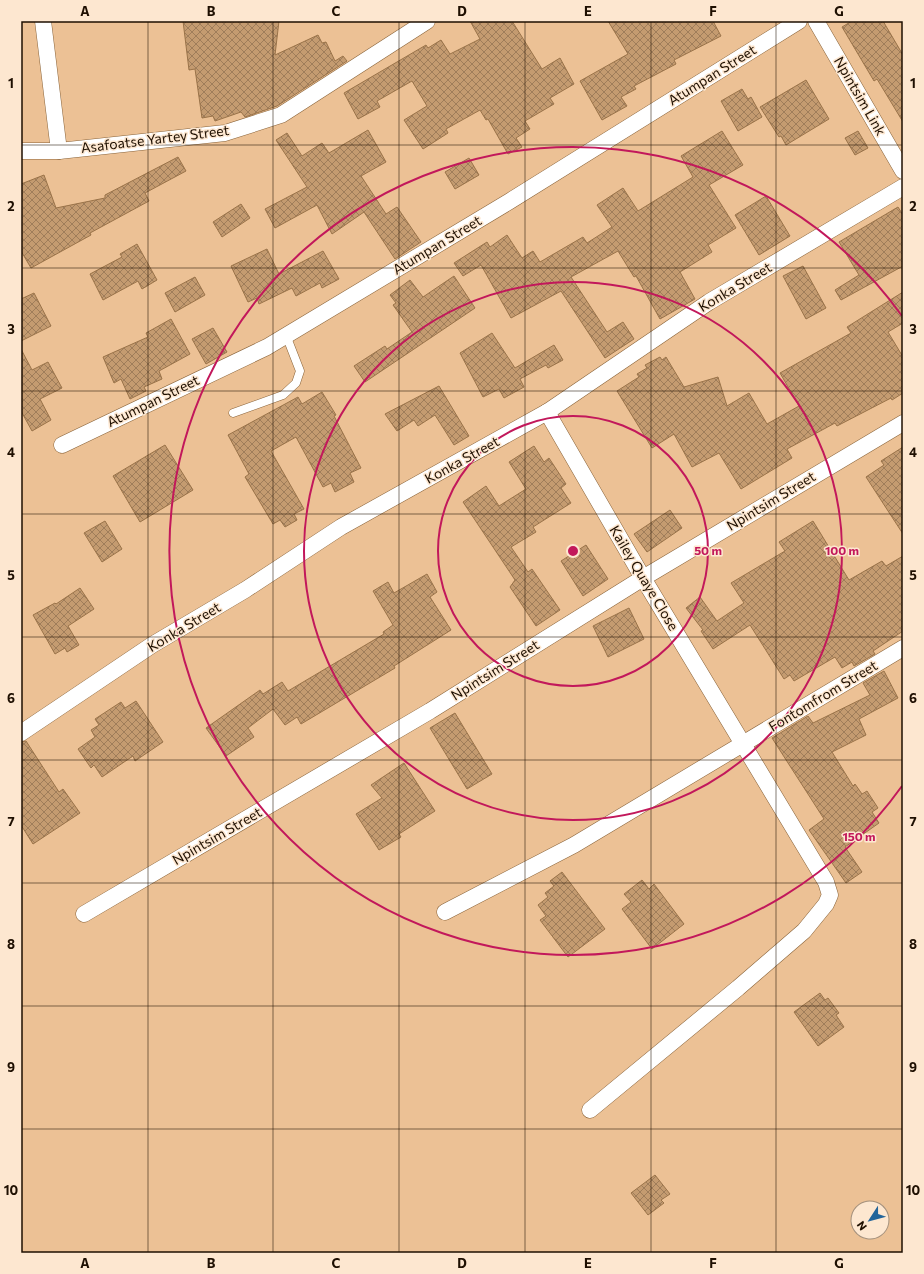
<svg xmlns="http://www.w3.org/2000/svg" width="924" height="1274" font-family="Commissioner,sans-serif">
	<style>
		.building { fill: url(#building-cross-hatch); stroke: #9a7349 }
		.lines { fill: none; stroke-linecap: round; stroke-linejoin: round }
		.service-casing { stroke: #896339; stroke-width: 9 }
		.minor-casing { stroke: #896339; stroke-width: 17 }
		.service { stroke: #fff; stroke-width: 8 }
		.minor { stroke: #fff; stroke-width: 16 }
		.grid { fill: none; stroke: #1e0f01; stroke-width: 1; stroke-opacity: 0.55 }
		.ring { fill: none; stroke: #c2185b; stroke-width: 2 }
		.labels { text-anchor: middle; stroke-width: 3; stroke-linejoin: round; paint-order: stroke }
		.street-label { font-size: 14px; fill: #1e0f01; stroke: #fde7d0 }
		.centre { fill: #c2185b; stroke: #fde7d0; stroke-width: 2 }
		.ring-label { font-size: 12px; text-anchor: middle; font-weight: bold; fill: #c2185b; stroke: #fde7d0; stroke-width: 3; stroke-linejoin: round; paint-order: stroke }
		.neatline { fill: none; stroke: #1e0f01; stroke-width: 1.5 }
		.grid-label { font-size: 13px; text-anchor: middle; font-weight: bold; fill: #1e0f01 }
	</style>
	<defs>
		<pattern id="building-cross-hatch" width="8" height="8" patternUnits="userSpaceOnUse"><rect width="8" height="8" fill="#c49b70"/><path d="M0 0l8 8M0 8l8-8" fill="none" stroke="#9f7d5a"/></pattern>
	</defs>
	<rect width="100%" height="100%" fill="#ecc195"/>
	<g class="building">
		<polygon points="183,21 279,21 275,55 318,35 322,43 326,42 335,61 343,56 347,61 277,106 245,117 241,112 215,121 213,116 202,118 195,69 189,70"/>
		<polygon points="470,21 512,21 542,69 560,58 574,84 550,98 554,104 525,121 530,129 516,138 522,147 508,154 488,119 486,120 480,110 446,129 448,133 423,149 404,120 427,106 412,81 377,101 380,107 358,119 344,93 426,45 428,48 441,40 450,54 480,39"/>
		<polygon points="608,21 713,21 721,36 674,60 676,64 634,86 636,89 621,97 627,106 602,120 580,81 628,54"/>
		<polygon points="852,21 883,21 903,55 903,122 877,79 874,81 842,27"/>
		<polygon points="806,80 829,119 786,145 781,136 779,137 760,107"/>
		<polygon points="742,89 748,99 751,97 762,117 738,131 721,101"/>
		<polygon points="368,130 386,162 361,176 386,214 397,207 421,242 395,259 364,212 332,234 317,205 275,228 265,209 307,187 276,140 287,133 302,156 322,143 329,153"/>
		<polygon points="722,131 743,165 709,185 736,228 708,245 712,252 680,272 695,299 660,319 636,276 634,277 618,251 571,277 607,332 623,322 634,339 605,358 561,291 511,318 481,265 463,276 454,263 487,242 490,247 507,235 522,258 533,251 540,262 583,237 587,243 612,227 597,205 623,188 638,211 693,177 681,156"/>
		<polygon points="858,131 868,148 855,155 845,138"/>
		<polygon points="178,157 186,171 145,193 149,201 90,233 91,235 31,268 21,251 21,184 44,175 56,208 105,198 105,195"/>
		<polygon points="469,158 479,175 455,189 445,172"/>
		<polygon points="766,196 790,236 759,255 735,215"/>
		<polygon points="241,204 250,218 222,237 213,222"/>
		<polygon points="898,207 903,215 903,266 841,300 835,290 859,275 839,242"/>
		<polygon points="137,244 157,280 142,289 138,281 103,300 90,274 122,257 120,254"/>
		<polygon points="267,249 279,274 323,251 339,279 322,288 320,283 296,296 292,288 259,304 257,298 248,302 231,266"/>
		<polygon points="803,266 826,308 806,319 783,276"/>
		<polygon points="454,276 475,308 365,382 354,366 385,346 387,349 412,332 393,305 396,303 390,295 410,280 423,297"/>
		<polygon points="195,277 205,295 175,312 165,293"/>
		<polygon points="903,292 903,323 888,332 903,357 903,393 892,400 891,398 837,426 835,423 787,449 792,458 741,489 719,453 692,467 674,434 652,448 617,391 639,377 637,374 647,368 645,365 660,357 662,360 666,357 684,387 718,377 727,406 749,393 767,424 799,406 780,373 851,333 847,327"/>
		<polygon points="34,293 51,326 21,341 21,299"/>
		<polygon points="171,319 190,354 159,371 162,379 144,387 146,391 130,399 121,379 114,383 103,357 148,337 146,333"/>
		<polygon points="213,328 227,352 206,364 192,339"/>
		<polygon points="492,333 515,368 554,345 563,360 548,368 546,365 520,379 524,387 504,398 499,389 483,397 460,353"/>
		<polygon points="21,349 32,370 48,362 62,388 40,399 51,420 32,431 21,411"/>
		<polygon points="439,386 469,436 454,445 435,415 418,426 414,420 397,431 385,414"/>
		<polygon points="322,392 336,415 334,416 361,468 350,473 354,482 335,492 331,483 323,487 296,437 271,451 304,509 294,514 297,520 285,527 280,520 273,524 245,477 249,474 228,435 298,397 302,404"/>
		<polygon points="165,445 193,490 140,522 113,476"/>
		<polygon points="534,446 544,462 549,458 566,484 561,488 571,503 533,527 536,532 511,547 528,572 532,569 560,610 536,626 510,587 515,580 463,502 486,486 499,506 526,489 509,462"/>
		<polygon points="903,447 903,534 866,477 884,465 881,461"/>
		<polygon points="670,510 682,528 647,552 634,534"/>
		<polygon points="105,521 122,549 102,562 84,533"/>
		<polygon points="813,521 849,580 882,561 886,566 903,556 903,631 873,651 875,654 854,666 852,662 842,668 835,657 794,681 790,675 784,679 750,625 713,649 701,631 703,630 686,608 700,597 717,621 744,603 731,583 785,551 779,542"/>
		<polygon points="586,545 608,579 583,596 561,561"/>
		<polygon points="427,574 437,592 430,597 451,630 394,666 395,668 301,724 297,717 285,725 273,709 248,728 254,737 226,756 206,728 260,690 263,694 282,682 288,691 384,634 383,632 393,625 373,591 388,582 394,593"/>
		<polygon points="80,588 94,609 68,626 79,645 67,652 65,648 55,654 33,615 55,603 56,604"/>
		<polygon points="629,608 644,639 608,657 593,626"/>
		<polygon points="884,671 898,698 859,719 866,735 832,752 853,786 855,784 862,794 867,791 878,808 872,812 879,823 845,847 862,872 846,883 809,830 824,819 772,738 808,716 813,723 870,695 863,683"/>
		<polygon points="136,701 163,742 135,761 133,756 102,777 94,765 91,768 78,749 95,737 91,730 99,725 95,719 121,702 125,708"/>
		<polygon points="455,713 492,774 467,789 430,728"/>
		<polygon points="26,741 59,792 63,789 80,813 33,844 21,825 21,742"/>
		<polygon points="404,763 435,811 399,834 401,837 379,850 356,814 382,798 371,785"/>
		<polygon points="562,872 605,929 568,957 540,920 546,916 538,905 548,897 545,893 554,886 550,881"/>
		<polygon points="642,880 649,889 654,884 684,924 652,949 622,909 631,902 624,894"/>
		<polygon points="820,993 825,1000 828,998 839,1013 836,1015 844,1027 818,1046 794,1012"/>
		<polygon points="655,1175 670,1194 661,1200 664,1203 648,1215 631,1193"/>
	</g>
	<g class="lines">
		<defs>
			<polyline id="service" points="233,413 283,395 296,383 300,371 286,335"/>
			<g id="minor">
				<polyline points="43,21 59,151"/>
				<polyline points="816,21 903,171"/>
				<polyline points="21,151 59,151 225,133 281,115 427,21"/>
				<polyline points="547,412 643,578 826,882 830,895 826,904 804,931 738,988 590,1110"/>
				<polyline points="62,445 267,347 510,201 799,21"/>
				<polyline points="21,733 152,645 245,590 341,527 547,412 709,302 903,187"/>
				<polyline points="445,912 574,845 903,648"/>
				<polyline points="84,914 430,711 643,578 903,423"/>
			</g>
		</defs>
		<use href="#service" class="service-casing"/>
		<use href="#minor" class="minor-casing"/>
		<use href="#service" class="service"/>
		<use href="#minor" class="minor"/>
	</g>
	<path class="grid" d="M148,21V1253M273,21V1253M399,21V1253M525,21V1253M651,21V1253M776,21V1253M21,145H903M21,268H903M21,391H903M21,514H903M21,637H903M21,760H903M21,883H903M21,1006H903M21,1129H903"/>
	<g class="ring">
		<circle cx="573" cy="551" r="135"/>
		<circle cx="573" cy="551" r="269"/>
		<path d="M902 786A404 404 0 1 1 902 316"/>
	</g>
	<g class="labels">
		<g class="street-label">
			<text transform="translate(712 75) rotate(-32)" y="5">Atumpan Street</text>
			<text transform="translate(860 96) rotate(60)" y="5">Npintsim Link</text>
			<text transform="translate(155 139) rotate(-7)" y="5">Asafoatse Yartey Street</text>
			<text transform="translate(437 245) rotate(-31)" y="5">Atumpan Street</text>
			<text transform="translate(735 287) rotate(-31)" y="5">Konka Street</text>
			<text transform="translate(153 401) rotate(-26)" y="5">Atumpan Street</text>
			<text transform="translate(462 460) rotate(-29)" y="5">Konka Street</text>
			<text transform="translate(771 501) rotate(-31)" y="5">Npintsim Street</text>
			<text transform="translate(644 578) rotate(59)" y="5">Kailey Quaye Close</text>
			<text transform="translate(184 627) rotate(-31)" y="5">Konka Street</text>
			<text transform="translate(495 670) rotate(-32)" y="5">Npintsim Street</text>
			<text transform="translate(823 696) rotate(-31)" y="5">Fontomfrom Street</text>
			<text transform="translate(217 836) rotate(-30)" y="5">Npintsim Street</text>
		</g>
	</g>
	<circle cx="573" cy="551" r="6" class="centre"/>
	<g class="ring-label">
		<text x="708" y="555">50 m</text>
		<text x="842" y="555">100 m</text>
		<text x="859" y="841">150 m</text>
	</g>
	<rect width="924" height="1274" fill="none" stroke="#fde7d0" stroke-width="44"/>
	<g transform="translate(870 1220) rotate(234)"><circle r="19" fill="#fde7d0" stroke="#a4917d"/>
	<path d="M0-3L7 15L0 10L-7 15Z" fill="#23659a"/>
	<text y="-6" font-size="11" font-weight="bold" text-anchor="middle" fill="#1e0f01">N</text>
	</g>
	<rect x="22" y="22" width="880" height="1230" class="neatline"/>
	<g class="grid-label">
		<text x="85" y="16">A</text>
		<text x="211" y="16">B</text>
		<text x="336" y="16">C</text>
		<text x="462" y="16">D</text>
		<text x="588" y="16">E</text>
		<text x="713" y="16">F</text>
		<text x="839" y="16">G</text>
		<text x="11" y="88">1</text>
		<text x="913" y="88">1</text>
		<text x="11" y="211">2</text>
		<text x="913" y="211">2</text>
		<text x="11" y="334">3</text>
		<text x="913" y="334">3</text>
		<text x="11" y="457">4</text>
		<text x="913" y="457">4</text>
		<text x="11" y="580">5</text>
		<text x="913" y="580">5</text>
		<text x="11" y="703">6</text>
		<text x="913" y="703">6</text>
		<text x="11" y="826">7</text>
		<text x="913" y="826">7</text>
		<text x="11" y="949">8</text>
		<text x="913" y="949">8</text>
		<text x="11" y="1072">9</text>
		<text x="913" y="1072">9</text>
		<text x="11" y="1195">10</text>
		<text x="913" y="1195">10</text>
		<text x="85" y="1268">A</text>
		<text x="211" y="1268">B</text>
		<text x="336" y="1268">C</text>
		<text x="462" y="1268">D</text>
		<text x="588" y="1268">E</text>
		<text x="713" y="1268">F</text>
		<text x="839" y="1268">G</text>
	</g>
</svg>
